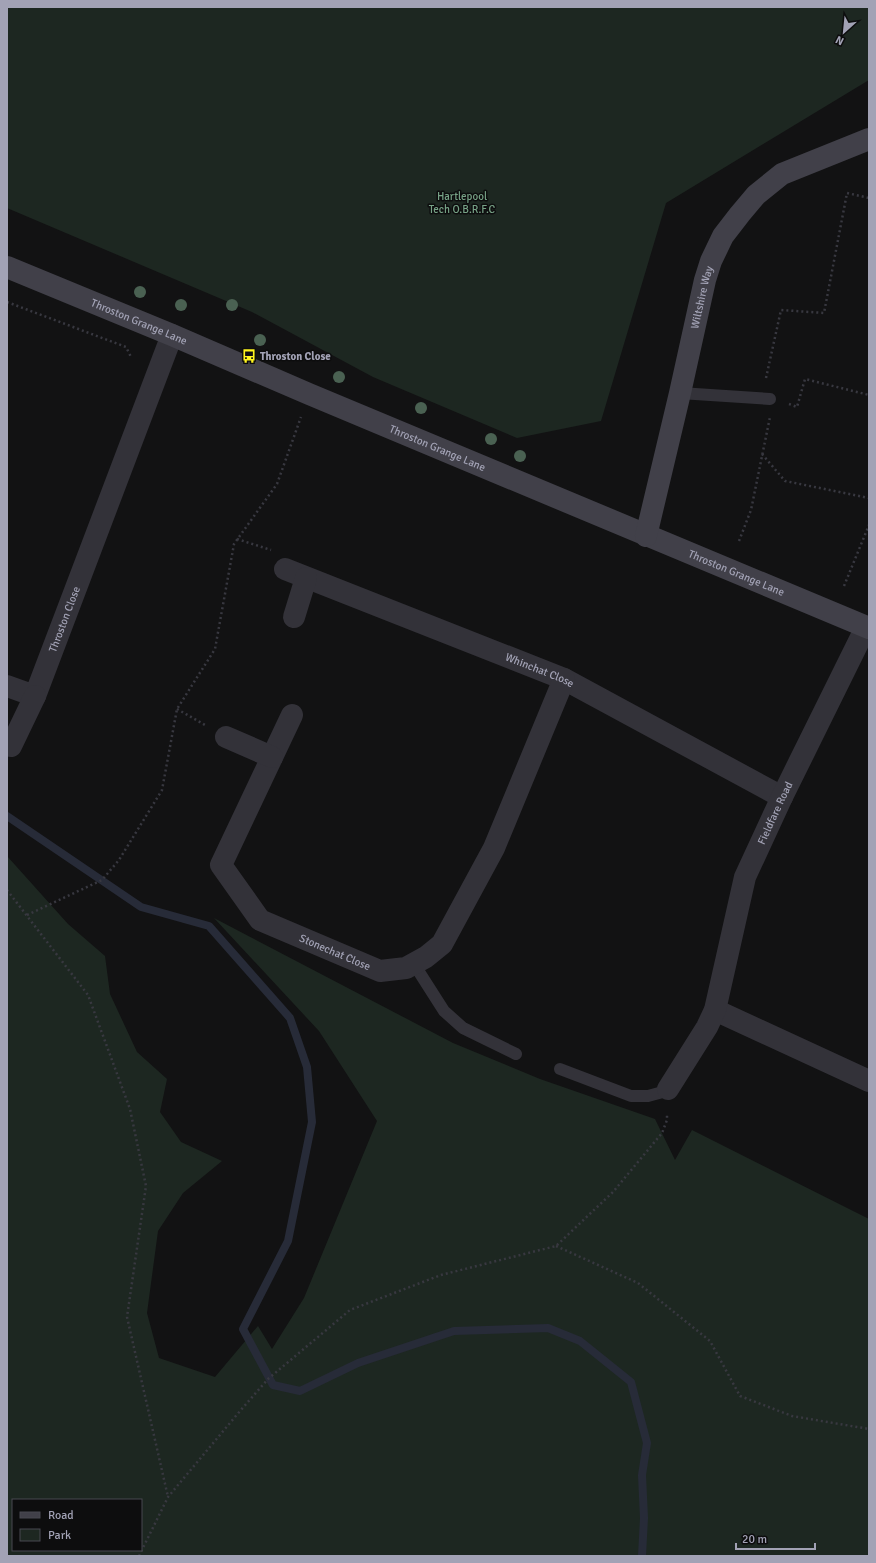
<svg xmlns="http://www.w3.org/2000/svg" width="876" height="1563" font-family="Signika,sans-serif">
	<style>
		.green { fill: #1d2721; fill-rule: evenodd }
		.lines { fill: none; stroke-linecap: round; stroke-linejoin: round }
		.stream { stroke: #272b38; stroke-width: 8 }
		.path { stroke: #383840; stroke-width: 2.5; stroke-dasharray: 2 3; stroke-linecap: butt }
		.lane { stroke: #333239; stroke-width: 12 }
		.street { stroke: #333239; stroke-width: 22 }
		.secondary { stroke: #414049; stroke-width: 22 }
		.tree { fill: #4a6152 }
		.labels { text-anchor: middle; stroke-width: 3; stroke-linejoin: round; paint-order: stroke }
		.park-label { font-size: 11px; fill: #77a286; stroke: #0d0d0e }
		.street-label { font-size: 11px; fill: #a2a2b5; stroke: #0d0d0e }
		.poi-label { font-size: 11px; font-weight: bold; fill: #a2a2b5; stroke: #0d0d0e; text-anchor: start }
	</style>
	<rect width="100%" height="100%" fill="#121213"/>
	<g class="green">
		<polygon points="7,7 869,7 869,80 666,203 601,421 517,438 373,377 252,312 7,208"/>
		<path d="M7,856L68,924L105,956L110,994L137,1052L167,1079L160,1112L181,1142L222,1161L183,1193L158,1231L147,1313L159,1358L215,1377L258,1326L272,1349L304,1298L377,1121L319,1031L214,918L453,1043L540,1079L655,1119L675,1160L692,1130L869,1219V1556H7ZM13,1500H141V1550H13Z"/>
	</g>
	<g class="lines">
		<polyline class="stream" points="7,816 141,907 209,926 290,1018 307,1067 312,1122 288,1241 243,1329 273,1385 300,1391 358,1363 454,1331 548,1328 580,1341 631,1382 647,1443 642,1475 644,1518 642,1556"/>
		<g class="path">
			<polyline points="7,302 126,347 131,357"/>
			<polyline points="766,378 781,310 824,313 847,193 869,198"/>
			<polyline points="789,404 797,407 805,379 869,395"/>
			<polyline points="762,454 785,481 869,498"/>
			<polyline points="237,539 271,550"/>
			<polyline points="739,541 751,510 770,417"/>
			<polyline points="844,586 869,525"/>
			<polyline points="177,709 205,725"/>
			<polyline points="7,890 88,995 130,1109 146,1186 127,1317 168,1497"/>
			<polyline points="27,915 102,880 119,860 162,790 177,709 215,649 234,544 277,484 301,417"/>
			<polyline points="556,1246 638,1283 710,1341 740,1396 792,1416 869,1429"/>
			<polyline points="139,1556 168,1497 240,1411 268,1379 350,1310 441,1275 556,1246 613,1192 662,1133 667,1120 667,1114"/>
		</g>
		<g class="lane">
			<polyline points="680,393 770,399"/>
			<polyline points="414,964 444,1011 463,1028 516,1054"/>
			<polyline points="560,1069 631,1096 648,1096 659,1093 668,1089"/>
		</g>
		<g class="street">
			<path id="s1" d="M285,569L564,679L782,797"/>
			<polyline points="294,617 306,578"/>
			<path id="s2" d="M7,686L35,696L172,335"/>
			<path id="s3" d="M292,715L221,865L260,920L380,971L406,968L426,957L442,944L494,848L564,679"/>
			<polyline points="226,737 272,757"/>
			<polyline points="11,746 35,696"/>
			<polyline points="715,1010 869,1081"/>
			<path id="s4" d="M668,1089L707,1027L715,1010L745,877L782,797L866,627"/>
		</g>
		<g class="secondary">
			<path id="s5" d="M7,267L172,335L309,394L869,628"/>
			<path id="s6" d="M646,536L680,393L705,280L711,261L723,236L740,214L756,195L782,174L869,139"/>
		</g>
	</g>
	<g class="tree">
		<circle cx="140" cy="292" r="6"/>
		<circle cx="181" cy="305" r="6"/>
		<circle cx="232" cy="305" r="6"/>
		<circle cx="260" cy="340" r="6"/>
		<circle cx="339" cy="377" r="6"/>
		<circle cx="421" cy="408" r="6"/>
		<circle cx="491" cy="439" r="6"/>
		<circle cx="520" cy="456" r="6"/>
	</g>
	<defs>
		<symbol id="bus-bare" viewBox="-9 -9 18 18"><path d="M-5-6H5V4H4V6H2V4H-2V6H-4V4H-5ZM-3.5-4V0h7V-4ZM-3.5 1.2v1.5H-2V1.2ZM2 1.2v1.5H3.5V1.2Z" fill="#fff51e" stroke="#0d0d0e" stroke-width="2.5" paint-order="stroke"/></symbol>
	</defs>
	<g fill-rule="evenodd">
		<use href="#bus-bare" x="239" y="346" width="20" height="20"/>
	</g>
	<g class="labels">
		<g class="park-label">
			<text x="462" y="200">Hartlepool<tspan x="462" dy="13">Tech O.B.R.F.C</tspan></text>
		</g>
		<g class="street-label">
			<text dy="4" stroke="none"><textPath href="#s6" startOffset="245">Wiltshire Way</textPath></text>
			<text dy="4" stroke="none"><textPath href="#s5" startOffset="143">Throston Grange Lane</textPath></text>
			<text dy="4" stroke="none"><textPath href="#s5" startOffset="467">Throston Grange Lane</textPath></text>
			<text dy="4" stroke="none"><textPath href="#s5" startOffset="791">Throston Grange Lane</textPath></text>
			<text dy="4" stroke="none"><textPath href="#s2" startOffset="112">Throston Close</textPath></text>
			<text dy="4" stroke="none"><textPath href="#s1" startOffset="274">Whinchat Close</textPath></text>
			<text dy="4" stroke="none"><textPath href="#s4" startOffset="299">Fieldfare Road</textPath></text>
			<text dy="4" stroke="none"><textPath href="#s3" startOffset="315">Stonechat Close</textPath></text>
		</g>
		<g class="poi-label">
			<text x="260" y="360">Throston Close</text>
		</g>
	</g>
	<rect width="876" height="1563" fill="none" stroke="#a2a2b5" stroke-width="16"/>
	<rect x="12" y="1499" width="130" height="52" fill="#0d0d0e" stroke="#494951"/>
	<rect x="20" y="1512" width="20" height="6" fill="#414049" stroke="#494951"/>
	<text x="48" y="1519" font-size="12" fill="#a2a2b5">Road</text>
	<rect x="20" y="1529" width="20" height="12" fill="#1d2721" stroke="#494951"/>
	<text x="48" y="1539" font-size="12" fill="#a2a2b5">Park</text>
	<g transform="translate(844 32) rotate(207)" stroke="#0d0d0e" stroke-width="3" paint-order="stroke">
	<path d="M0-3L7 15L0 10L-7 15Z" fill="#a2a2b5"/>
	<text y="-6" font-size="11" font-weight="bold" text-anchor="middle" fill="#a2a2b5">N</text>
	</g>
	<path d="M736 1543v6h79v-6" fill="none" stroke="#a2a2b5" stroke-width="2"/>
	<text x="742" y="1543" font-size="12" fill="#a2a2b5" stroke="#0d0d0e" stroke-width="3" paint-order="stroke">20 m</text>
</svg>
